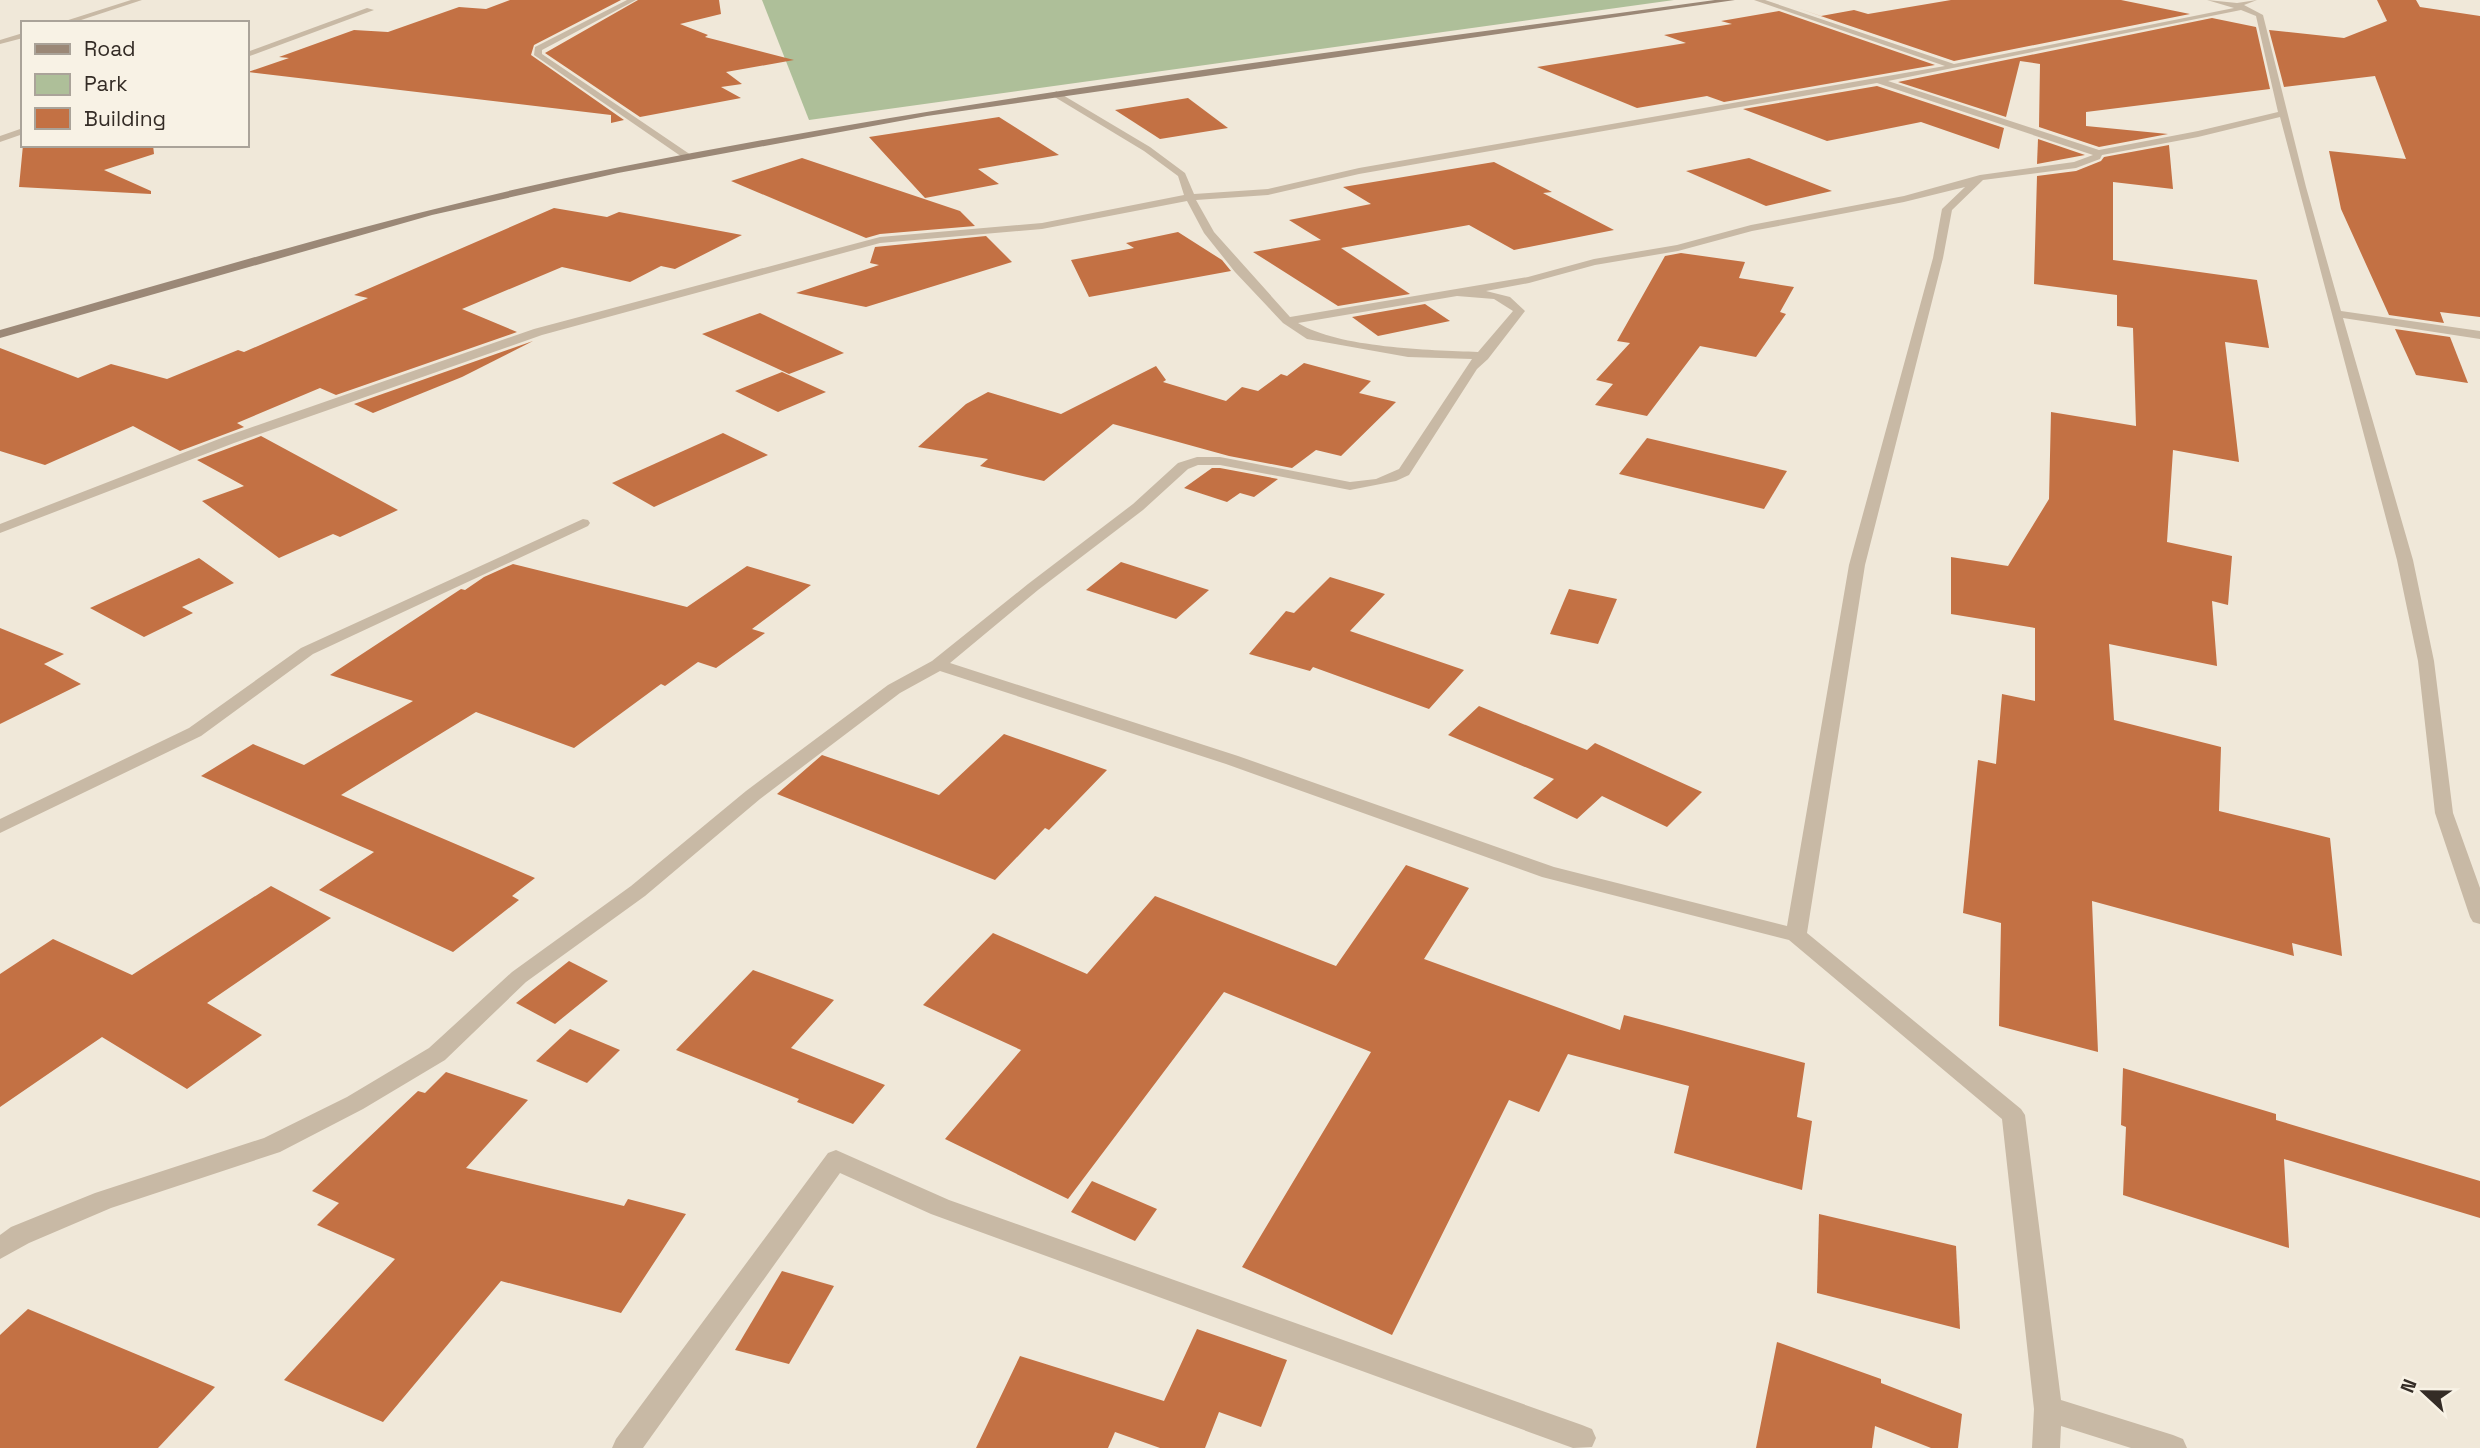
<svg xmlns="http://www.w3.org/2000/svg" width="2480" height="1448" font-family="'Space Grotesk',sans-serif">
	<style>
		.green { fill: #aebf99 }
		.building { fill: #c37144 }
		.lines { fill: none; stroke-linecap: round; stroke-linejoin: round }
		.street { fill: #c8b9a5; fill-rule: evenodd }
		.secondary { fill: #9b8877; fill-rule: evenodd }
	</style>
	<rect width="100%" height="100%" fill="#f0e8d9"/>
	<polygon class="green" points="762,0 1674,0 809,120"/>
	<g class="building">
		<polygon points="510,0 621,0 534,45 531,55 624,120 611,123 611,115 248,72 289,58 279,57 354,30 388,32 459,7 486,9"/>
		<polygon points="638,0 719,0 721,14 680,24 708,35 705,37 794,60 726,72 742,84 721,87 741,98 640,117 545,53"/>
		<polygon points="1951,0 2121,0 2190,14 1954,61 1797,8 1821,16 1854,10 1868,14"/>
		<polygon points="2377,0 2416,0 2420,7 2480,16 2480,317 2440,312 2444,323 2389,315 2341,209 2329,151 2406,159 2375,76 2284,87 2269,30 2344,38 2387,21"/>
		<polygon points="1779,11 1935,65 1724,102 1707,96 1637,108 1537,67 1686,43 1664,35 1732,24 1721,21"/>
		<polygon points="2212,18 2256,27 2270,89 2086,112 2086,126 2168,134 2099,147 2039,127 2040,64 2020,61 2006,117 1898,82"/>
		<polygon points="1877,86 2004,128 1999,149 1921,122 1827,141 1743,109"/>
		<polygon points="1188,98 1228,128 1160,139 1115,110"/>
		<polygon points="999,117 1059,155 978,169 999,184 925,198 869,137"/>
		<polygon points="2038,139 2085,155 2037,164"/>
		<polygon points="23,145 153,145 154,154 104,170 151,191 151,194 19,187"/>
		<polygon points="2169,145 2173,189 2113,182 2113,260 2257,280 2269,348 2225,342 2239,462 2173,450 2167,542 2232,556 2228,605 2212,601 2217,666 2109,644 2114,720 2221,747 2219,811 2330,838 2342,956 2292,943 2294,956 2092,901 2098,1052 1999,1026 2001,923 1963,913 1978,760 1996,764 2002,694 2035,701 2035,628 1951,614 1951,557 2008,566 2049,499 2051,412 2136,426 2133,328 2117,326 2117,295 2034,284 2037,176 2076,171 2101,161 2104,157"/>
		<polygon points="802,158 960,211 975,226 880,234 866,238 731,181"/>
		<polygon points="1749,158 1832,191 1766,206 1686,171"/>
		<polygon points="1494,162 1552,192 1543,193 1614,230 1514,250 1469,225 1341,248 1410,294 1338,306 1253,252 1321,240 1289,220 1371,204 1343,187"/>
		<polygon points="554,208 607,217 619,212 742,235 675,269 661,266 630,282 562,267 462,309 517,332 336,395 320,388 237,423 244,427 180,451 133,426 45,465 0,451 0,348 78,378 111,364 167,379 238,350 244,352 368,298 354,295"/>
		<polygon points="1178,232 1222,260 1231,271 1089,297 1071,260 1134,248 1126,243"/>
		<polygon points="986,236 1012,262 866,307 796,293 879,265 870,263 875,247"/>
		<polygon points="1681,253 1745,262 1739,278 1794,287 1780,312 1786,314 1756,357 1700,346 1647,416 1595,405 1613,384 1596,380 1630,343 1617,341 1665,256"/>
		<polygon points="1425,304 1450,321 1378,336 1352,317"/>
		<polygon points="760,313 844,353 789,374 702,334"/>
		<polygon points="2395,329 2450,337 2468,383 2416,375"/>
		<polygon points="533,341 462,377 373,413 354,404"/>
		<polygon points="1304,363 1371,381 1359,393 1396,402 1341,456 1316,450 1292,468 1229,456 1113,424 1044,481 980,466 988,459 918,447 966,404 988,392 1061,414 1156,366 1166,380 1163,382 1226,401 1242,387 1258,391 1281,374 1287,376"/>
		<polygon points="782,372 826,392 778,412 735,391"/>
		<polygon points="723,433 768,455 654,507 612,483"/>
		<polygon points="261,436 398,510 340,537 333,534 279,558 202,501 244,486 197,460"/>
		<polygon points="1647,438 1787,471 1764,509 1619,474"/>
		<polygon points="1212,468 1220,468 1278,479 1254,497 1240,493 1227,502 1184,488"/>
		<polygon points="199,558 234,583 182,607 193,613 144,637 90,608"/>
		<polygon points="1121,562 1209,590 1176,619 1086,590"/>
		<polygon points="513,564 687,607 747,566 811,585 752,629 765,633 716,668 698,662 665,686 661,684 574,748 476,712 341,795 535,878 512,896 519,900 453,952 319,890 374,852 201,776 253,744 304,765 413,701 330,675 461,589 465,590 484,577"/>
		<polygon points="1330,577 1385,594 1350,631 1464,670 1429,709 1313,667 1310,671 1249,654 1286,611 1294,613"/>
		<polygon points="1569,589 1617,599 1598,644 1550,634"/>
		<polygon points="0,628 64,654 44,664 81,684 0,724"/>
		<polygon points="1479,706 1587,750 1595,743 1702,792 1667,827 1602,796 1577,819 1533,798 1554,779 1448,735"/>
		<polygon points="1004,734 1107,770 1049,830 1045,828 995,880 777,794 822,755 939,795"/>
		<polygon points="1406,865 1469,888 1424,959 1620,1030 1624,1015 1805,1063 1797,1117 1812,1121 1802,1190 1674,1153 1689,1086 1568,1054 1539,1112 1509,1100 1392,1335 1242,1267 1371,1052 1224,992 1068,1199 945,1139 1021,1050 923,1005 993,933 1087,974 1155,896 1336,966"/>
		<polygon points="271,886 331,918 207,1003 262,1035 187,1089 102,1037 0,1107 0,974 53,939 132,975"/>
		<polygon points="569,961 608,981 555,1024 516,1003"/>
		<polygon points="753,970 834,1000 791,1048 885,1085 853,1124 797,1102 799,1099 676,1050"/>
		<polygon points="570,1029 620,1050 587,1083 536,1061"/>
		<polygon points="2123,1068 2276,1114 2276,1120 2480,1181 2480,1218 2284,1159 2289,1248 2123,1195 2126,1127 2121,1125"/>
		<polygon points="446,1072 528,1100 466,1168 624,1206 628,1199 686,1214 621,1313 501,1281 383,1422 284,1380 395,1259 317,1225 339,1203 312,1191 418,1091 425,1093"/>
		<polygon points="1092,1181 1157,1209 1135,1241 1071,1212"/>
		<polygon points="1819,1214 1956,1246 1960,1329 1817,1293"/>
		<polygon points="782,1271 834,1286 789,1364 735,1350"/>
		<polygon points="28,1309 215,1387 158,1448 0,1448 0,1335"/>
		<polygon points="1197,1329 1287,1360 1261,1427 1219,1412 1205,1448 1160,1448 1115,1432 1108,1448 976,1448 1020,1356 1164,1401"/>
		<polygon points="1777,1342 1881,1379 1881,1383 1962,1414 1958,1448 1931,1448 1875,1426 1872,1448 1756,1448"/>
	</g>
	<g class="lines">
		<g class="street">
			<polygon points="131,0 142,0 72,23 59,23"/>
			<polygon points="627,0 636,0 542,50 542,54 691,155 691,159 685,159 534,55 535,47"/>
			<path d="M1754,0H1765L1954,64L2234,8L2207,0L2237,3L2257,0L2244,5L2263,15L2306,187L2341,311L2480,331V339L2343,318L2413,560L2434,661L2453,813L2480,888V924L2473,922L2470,917L2435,813L2418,661L2397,560L2280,117L2198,137L2102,155L2100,159L2076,168L1983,180L1952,210L1943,258L1865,565L1807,933L2021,1109L2025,1115L2061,1400L2173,1435L2183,1439L2187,1448H2131L2061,1426L2060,1448H2032L2034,1409L2002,1119L1789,940L1542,877L1226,764L940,671L900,693L760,799L645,896L526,982L445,1060L363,1109L280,1152L111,1208L29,1243L0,1259V1235L11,1227L95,1193L264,1138L347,1097L429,1048L512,972L631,886L746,791L888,685L932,661L1028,584L1133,504L1178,463L1197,457H1220L1350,482L1376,479L1399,469L1472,359L1408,357L1307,339L1283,323L1235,272L1204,233L1187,201L1042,229L880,243L542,335L234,443L0,533V524L224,437L534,329L880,237L1042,223L1184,195L1178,176L1144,151L1053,96L1056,91L1150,147L1185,173L1194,194L1268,189L1359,168L1945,66ZM2241,10L2256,16L2278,112L2198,131L2099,150L1888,81ZM1877,83L2093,155L2074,162L1980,175L1904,196L1751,225L1677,245L1594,259L1528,277L1290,317L1214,232L1196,200L1268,195L1359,174ZM1965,187L1942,209L1933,258L1849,565L1787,926L1554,867L1238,756L950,663L1038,590L1143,510L1188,469L1198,465H1220L1350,490L1396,481L1409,475L1477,369L1488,359L1525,311L1510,297L1486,291L1529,283L1595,265L1678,251L1752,231L1904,202ZM1457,296L1494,299L1513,311L1478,352C1429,350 1339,348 1298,323Z"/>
			<polygon points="367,8 374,10 247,57 247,52"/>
			<polygon points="23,33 23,38 0,44 0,40"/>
			<polygon points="23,128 23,134 0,142 0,136"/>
			<polygon points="583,519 588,520 590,523 588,526 313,654 201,736 0,833 0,819 189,728 301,648"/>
			<polygon points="836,1150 949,1200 1582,1425 1592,1429 1596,1438 1592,1447 1573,1448 931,1214 840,1173 643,1448 612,1448 616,1439 828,1153"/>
		</g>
		<path class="secondary" d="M1715,0H1735L927,116L618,173L432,215L0,338V330C206,272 411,208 620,167C983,95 1350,50 1715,0Z"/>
	</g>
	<rect x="21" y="21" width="228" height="126" fill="#f8f2e5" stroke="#aaa399" stroke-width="2"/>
	<rect x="35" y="44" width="35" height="10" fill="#9b8877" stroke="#aaa399" stroke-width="2"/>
	<text x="84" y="56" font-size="21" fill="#342c26">Road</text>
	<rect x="35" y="74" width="35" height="21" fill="#aebf99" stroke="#aaa399" stroke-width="2"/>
	<text x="84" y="91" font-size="21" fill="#342c26">Park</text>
	<rect x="35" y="108" width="35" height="21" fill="#c37144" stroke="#aaa399" stroke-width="2"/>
	<text x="84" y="126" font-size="21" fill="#342c26">Building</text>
	<g transform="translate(2424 1392) rotate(292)" stroke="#f8f2e5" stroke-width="5" paint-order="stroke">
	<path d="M0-5L12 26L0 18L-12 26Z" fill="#342c26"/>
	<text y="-10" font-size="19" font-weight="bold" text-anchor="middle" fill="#342c26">N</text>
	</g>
</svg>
